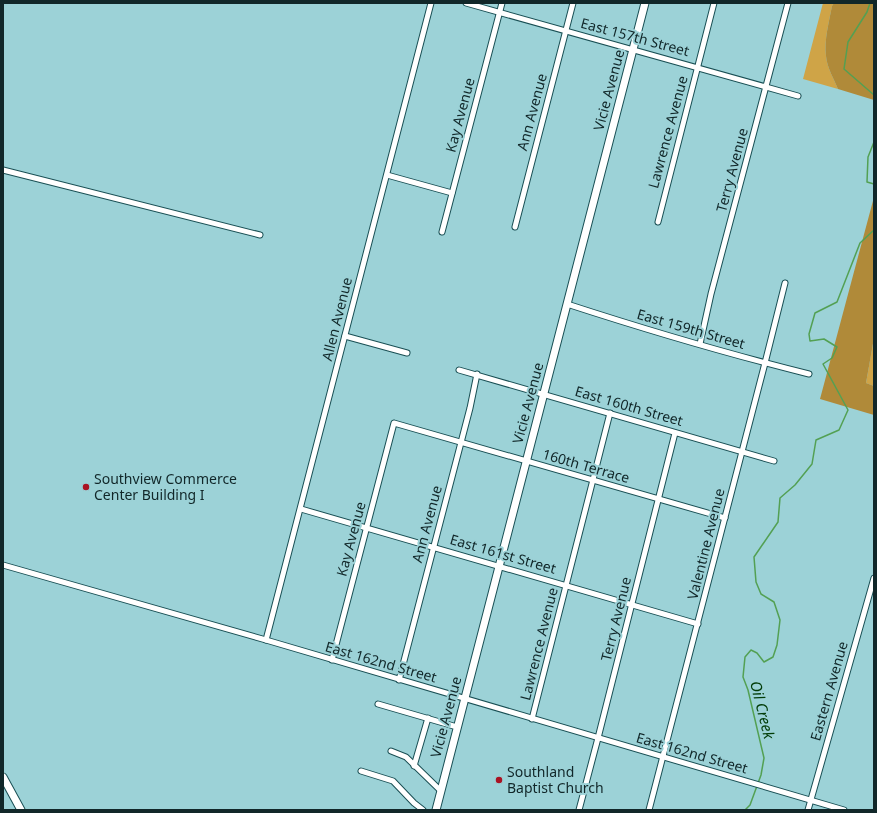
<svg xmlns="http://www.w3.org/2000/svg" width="877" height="813" font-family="'Noto Sans',sans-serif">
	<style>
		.green { fill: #cfa447 }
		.forest { fill: #b08a39 }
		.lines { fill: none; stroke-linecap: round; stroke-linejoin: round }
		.stream { stroke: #53a053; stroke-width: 1.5 }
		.street-casing { stroke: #194f54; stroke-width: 7 }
		.secondary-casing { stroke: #194f54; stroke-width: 9 }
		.street { stroke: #fff; stroke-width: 5 }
		.secondary { stroke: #fff; stroke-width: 7 }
		.poi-dot { fill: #a91323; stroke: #9cd2d7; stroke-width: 1.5 }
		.labels { text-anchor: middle; stroke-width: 4; stroke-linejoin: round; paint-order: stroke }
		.street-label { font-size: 14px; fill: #112729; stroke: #9cd2d7 }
		.poi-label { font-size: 14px; fill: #112729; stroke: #9cd2d7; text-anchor: start }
		.water-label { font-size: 15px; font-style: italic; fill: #023c07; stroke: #9cd2d7 }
	</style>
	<rect width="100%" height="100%" fill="#9cd2d7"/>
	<g class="green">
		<path d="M823,3H834L832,6C829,22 824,40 826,56C827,68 834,79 838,89L803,79Z"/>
		<polygon points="874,338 874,386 866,383"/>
	</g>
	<g class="forest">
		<path d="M834,3H874V100L838,89C834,79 827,68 826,56C824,40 829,22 832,6Z"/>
		<polygon points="874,197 874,338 866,383 874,386 874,415 820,399"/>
	</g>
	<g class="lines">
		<g class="stream">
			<polyline points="870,3 867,12 848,42 844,69 874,95"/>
			<polyline points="874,142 868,157 867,182 874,184"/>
			<polyline points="745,810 750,805 761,775 764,758 748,690 743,677 745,657 751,650 757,653 764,662 773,657 777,645 780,620 774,602 761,594 756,582 754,557 778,522 780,498 795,485 812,464 816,440 839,430 848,410 823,364 832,358 837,347 824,339 810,341 809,334 815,313 837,302 860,243 874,230"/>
		</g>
		<defs>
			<g id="street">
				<polyline points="466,3 798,96"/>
				<polyline points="3,170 260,235"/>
				<polyline points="387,175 452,193"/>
				<polyline points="658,222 714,3"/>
				<polyline points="515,227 573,3"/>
				<polyline points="442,232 502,3"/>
				<path d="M567,304C647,330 728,354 809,374"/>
				<polyline points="345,336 407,353"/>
				<polyline points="700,344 711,294 788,3"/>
				<polyline points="459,370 774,461"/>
				<polyline points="301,509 698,624"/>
				<polyline points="3,565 266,640 844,810"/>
				<polyline points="266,640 431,3"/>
				<polyline points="332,660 394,423 725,518"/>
				<polyline points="399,680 470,408 477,374"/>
				<polyline points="378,704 457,727"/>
				<polyline points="532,719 610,413"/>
				<polyline points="391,751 406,757 441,791"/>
				<polyline points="414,766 428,718"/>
				<polyline points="361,771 393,781 414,803 423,810"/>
				<polyline points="579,810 598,738 675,433"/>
				<polyline points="649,810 765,363 785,283"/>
				<polyline points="808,810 874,578"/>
			</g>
			<g id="secondary">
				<polyline points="3,777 21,810"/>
				<polyline points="436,810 645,3"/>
			</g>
		</defs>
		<use href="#street" class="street-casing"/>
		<use href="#secondary" class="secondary-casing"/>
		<use href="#street" class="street"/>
		<use href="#secondary" class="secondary"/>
	</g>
	<g class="poi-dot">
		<circle cx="86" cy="487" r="4"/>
		<circle cx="499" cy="780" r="4"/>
	</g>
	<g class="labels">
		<g class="street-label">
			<text transform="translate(635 37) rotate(15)" y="5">East 157th Street</text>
			<text transform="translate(609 90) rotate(-75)" y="5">Vicie Avenue</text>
			<text transform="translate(532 112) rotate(-75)" y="5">Ann Avenue</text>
			<text transform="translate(460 115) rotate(-75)" y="5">Kay Avenue</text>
			<text transform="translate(668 132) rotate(-75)" y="5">Lawrence Avenue</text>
			<text transform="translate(732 170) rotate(-75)" y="5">Terry Avenue</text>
			<text transform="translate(337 319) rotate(-76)" y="5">Allen Avenue</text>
			<text transform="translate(691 329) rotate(16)" y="5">East 159th Street</text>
			<text transform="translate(528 403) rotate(-75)" y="5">Vicie Avenue</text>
			<text transform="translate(629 406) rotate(16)" y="5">East 160th Street</text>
			<text transform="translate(586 466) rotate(16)" y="5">160th Terrace</text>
			<text transform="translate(427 524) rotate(-75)" y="5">Ann Avenue</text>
			<text transform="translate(351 539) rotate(-75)" y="5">Kay Avenue</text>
			<text transform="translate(706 544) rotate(-76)" y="5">Valentine Avenue</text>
			<text transform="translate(503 554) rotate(16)" y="5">East 161st Street</text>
			<text transform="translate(616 619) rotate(-76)" y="5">Terry Avenue</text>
			<text transform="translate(539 644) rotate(-76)" y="5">Lawrence Avenue</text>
			<text transform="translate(381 662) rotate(16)" y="5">East 162nd Street</text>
			<text transform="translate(829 691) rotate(-74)" y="5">Eastern Avenue</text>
			<text transform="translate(446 717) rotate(-75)" y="5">Vicie Avenue</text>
			<text transform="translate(692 753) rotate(16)" y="5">East 162nd Street</text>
		</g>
		<g class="poi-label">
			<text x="94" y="484">Southview Commerce<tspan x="94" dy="16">Center Building I</tspan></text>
			<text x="507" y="777">Southland<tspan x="507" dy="16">Baptist Church</tspan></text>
		</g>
		<g class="water-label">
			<text transform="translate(762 710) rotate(76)" y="5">Oil Creek</text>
		</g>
	</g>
	<rect width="877" height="813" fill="none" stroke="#112729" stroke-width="8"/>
</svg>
